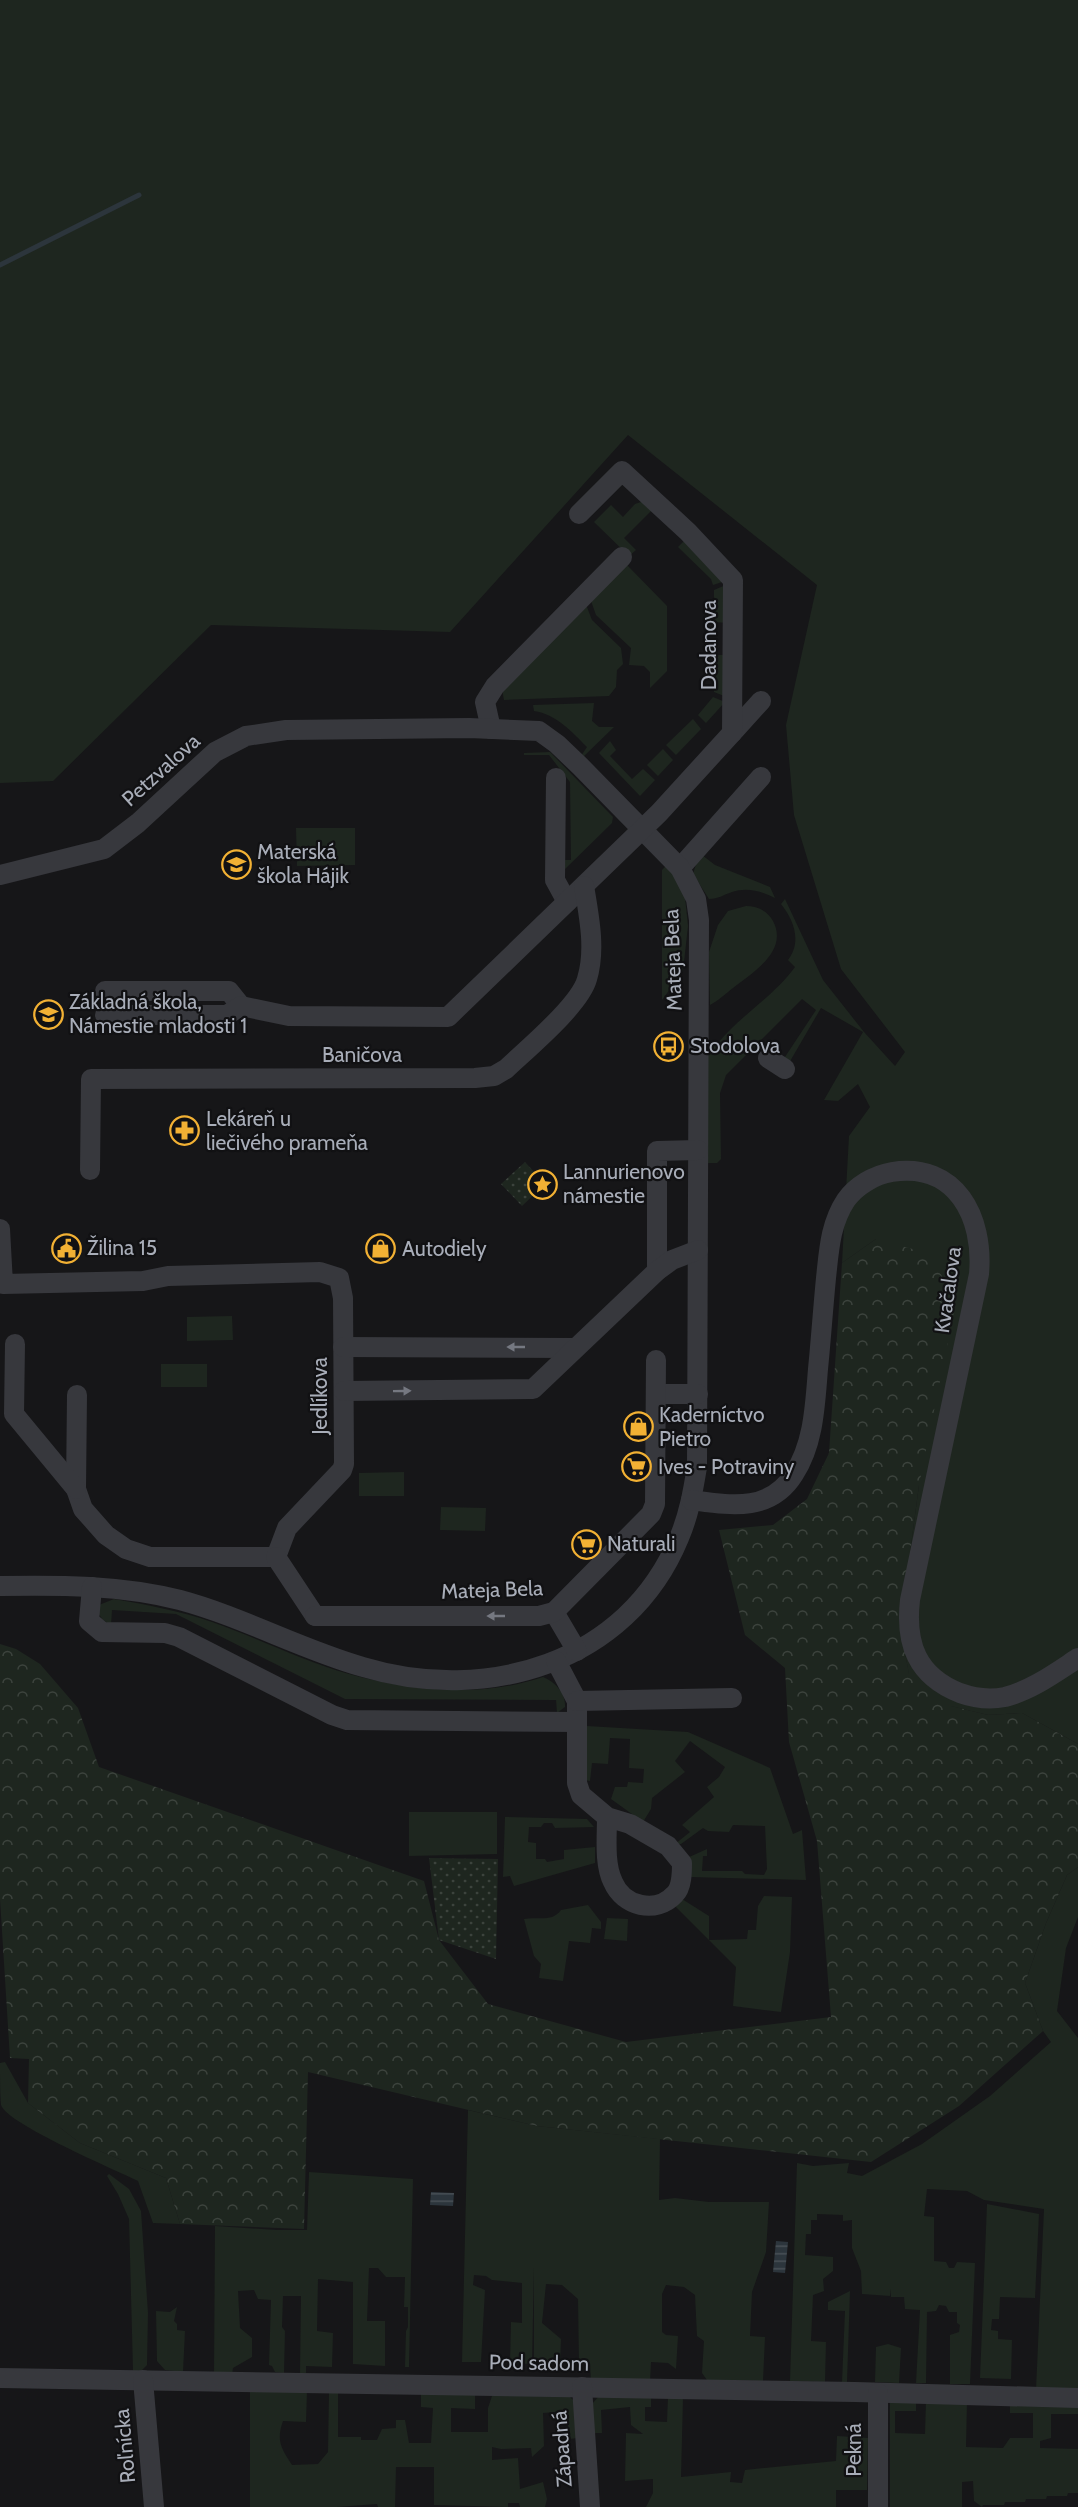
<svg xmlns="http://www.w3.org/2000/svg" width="1078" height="2507" font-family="Cabin,sans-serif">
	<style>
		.green { fill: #1e261f }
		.forest { fill: url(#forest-crowns) }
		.park { fill: url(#park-dots) }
		.water { fill: url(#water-rules) }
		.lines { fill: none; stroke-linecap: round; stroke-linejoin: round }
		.stream { stroke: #2c353c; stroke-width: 5 }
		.minor { stroke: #37383d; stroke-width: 20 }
		.oneway { fill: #757881 }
		.labels { text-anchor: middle; stroke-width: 4.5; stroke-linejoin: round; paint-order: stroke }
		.street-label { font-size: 21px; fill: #a8adb8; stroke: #111113 }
		.poi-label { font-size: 21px; fill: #a8adb8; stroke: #111113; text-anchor: start }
	</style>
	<defs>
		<pattern id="forest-crowns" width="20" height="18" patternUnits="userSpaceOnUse" patternTransform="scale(1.5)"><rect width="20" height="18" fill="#1e261f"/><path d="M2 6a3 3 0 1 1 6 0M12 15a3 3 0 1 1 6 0" fill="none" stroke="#3c433d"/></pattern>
		<pattern id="park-dots" width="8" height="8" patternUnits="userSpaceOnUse" patternTransform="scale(1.5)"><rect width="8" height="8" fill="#1e261f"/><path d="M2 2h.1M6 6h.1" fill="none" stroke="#3c433d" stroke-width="1.8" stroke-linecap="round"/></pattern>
		<pattern id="water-rules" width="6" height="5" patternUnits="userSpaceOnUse" patternTransform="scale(1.5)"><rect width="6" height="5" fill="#2c353c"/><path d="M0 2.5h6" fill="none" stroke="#485056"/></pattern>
	</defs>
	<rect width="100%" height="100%" fill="#161618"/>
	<g class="green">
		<path d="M0,0H1078V1744L1022,1713L988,1715L950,1706L909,1675L900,1627L919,1485L876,1239L842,1263L849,1136L870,1107L858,1084L838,1101L824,1100L863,1032L821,1008L789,1063L783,1060L816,1010L802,999L726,1075L720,1093L721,1159L717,1163H708V1043H718C741,1015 773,997 795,967L788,960C802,942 794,920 781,904L785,899L823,980L864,1032L895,1066L905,1052L841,969L794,815L786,725L817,585L628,435L450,632L211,625L53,781L0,783Z"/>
		<polygon points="647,500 655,507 624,538 636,550 629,556 594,522 611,505 623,517 635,504"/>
		<polygon points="687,538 728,580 713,585 711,579 678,547"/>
		<polygon points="626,564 667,606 667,671 650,688 650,672 644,666 629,665 631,648 596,615 591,601"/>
		<polygon points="728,584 729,623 714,622 714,590"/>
		<polygon points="585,602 592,620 621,648 623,664 617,670 616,687 609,696 504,700 502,689"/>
		<polygon points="714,655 730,655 729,698 714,692"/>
		<polygon points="713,697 725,702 706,723 698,715"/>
		<path d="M594,703L592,721L599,727H614L583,757L581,756L587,747C572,732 556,714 534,711L533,705Z"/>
		<polygon points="693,719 701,729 676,755 666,745"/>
		<polygon points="610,741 616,750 610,756 632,779 643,769 655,780 640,796 599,753"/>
		<polygon points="663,749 673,760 658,776 647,765"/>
		<polygon points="550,752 613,817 612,823 564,870 562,860 571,860 570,782 549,755 524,755 524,753"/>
		<polygon points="296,828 355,828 355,865 297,866"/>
		<path d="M702,855L715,865L770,887L775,898C761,891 747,887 732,892C723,895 718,899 709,899L693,874L696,864Z"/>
		<polygon points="667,865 674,873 685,897 688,926 683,971 662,1000 662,870"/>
		<path d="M746,906C757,906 768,911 773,921C789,951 752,973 733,988C725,994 718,1001 710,1005L709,952L718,925L728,911Z"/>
		<polygon points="232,1316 233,1340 187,1341 187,1317"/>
		<rect x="161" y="1364" width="46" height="23"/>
		<polygon points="404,1472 404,1496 359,1496 359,1473"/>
		<polygon points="441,1507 486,1508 485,1531 440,1530"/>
		<path d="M114,1599C148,1605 180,1611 212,1622C258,1638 303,1661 349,1674C412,1691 481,1698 543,1677C555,1682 566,1693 565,1707L557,1713L556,1700L345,1699L176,1614L112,1610L111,1625L103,1620L98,1613L99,1605Z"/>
		<polygon points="587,1726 688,1732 770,1768 793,1834 802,1830 806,1880 690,1877 687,1858 707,1849 707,1856 703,1856 702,1871 742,1871 745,1874 764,1875 767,1869 765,1826 733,1825 729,1832 708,1831 703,1828 681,1844 675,1844 690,1832 682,1825 714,1797 707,1787 719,1777 725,1767 690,1741 675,1761 685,1772 652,1798 651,1809 643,1822 611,1799 615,1787 627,1787 628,1782 643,1783 644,1769 629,1768 630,1739 610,1738 608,1764 592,1763 590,1781 585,1780"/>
		<polygon points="409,1812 497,1812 497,1854 409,1856"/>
		<polygon points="505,1817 587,1819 594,1827 555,1828 552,1823 544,1823 541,1827 529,1827 528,1842 536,1843 536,1859 545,1859 547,1862 564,1859 564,1850 595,1847 595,1863 514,1886 510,1876 503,1877"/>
		<polygon points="1078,1867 1078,1917 1066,1948 1057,2011 1078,2038 1078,2391 1036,2390 1044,2209 984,2200 967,2191 927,2189 924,2216 934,2217 934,2261 946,2262 949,2268 954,2268 957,2262 975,2263 970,2384 950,2384 950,2335 959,2332 960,2325 957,2323 957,2312 949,2312 946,2306 939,2305 936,2311 927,2312 926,2383 916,2383 920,2310 905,2309 904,2297 891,2297 891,2289 890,2296 862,2294 861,2271 852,2248 852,2220 843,2221 843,2215 817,2214 817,2220 811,2220 811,2234 806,2234 805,2255 833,2257 833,2271 823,2279 824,2291 813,2295 811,2341 826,2342 825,2382 790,2381 797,2163 813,2166 849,2163 847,2173 862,2176 922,2144 990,2096 1051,2042 1043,2031 1025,1983 1046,1923 1067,1875"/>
		<polygon points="764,1896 792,1897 790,1952 781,2012 733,2006 736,1967 675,1906 682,1899 709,1916 709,1940 747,1939 748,1930 756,1930 758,1906"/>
		<path d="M588,1905L601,1922V1929L592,1928L590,1943L569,1941L563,1981L539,1978L541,1964L534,1956L524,1919C537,1916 552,1923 561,1910Z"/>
		<polygon points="607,1918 628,1919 627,1941 604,1939"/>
		<path d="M5,2062L28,2103L80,2143L166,2178L180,2224L153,2223L138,2181C116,2170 7,2124 1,2105C0,2093 0,2076 0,2063Z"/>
		<polygon points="468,2110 537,2126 660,2139 659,2200 675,2198 709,2202 769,2202 766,2252 752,2292 750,2336 765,2337 763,2381 707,2380 702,2373 704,2341 697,2336 695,2295 684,2287 666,2285 662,2294 662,2332 666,2335 678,2336 676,2369 668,2363 651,2362 650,2382 591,2382 590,2364 579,2364 578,2299 562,2285 546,2284 542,2323 561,2339 560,2364 534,2364 534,2267 532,2364 510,2363 511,2322 522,2323 522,2283 492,2280 486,2276 474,2275 473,2285 485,2290 481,2362 462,2362"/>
		<polygon points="309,2172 413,2179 409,2367 405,2367 406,2331 408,2327 408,2307 404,2307 405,2277 386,2277 378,2268 369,2268 367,2321 385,2321 385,2366 353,2364 353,2282 318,2279 317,2331 333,2333 332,2367 306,2366 306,2373 300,2373 301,2296 283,2296 282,2327 285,2331 284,2373 275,2372 272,2366 269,2365 271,2300 258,2299 254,2290 238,2291 240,2328 252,2338 252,2357 233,2368 232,2375 214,2374 215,2226 277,2230 307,2230"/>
		<polygon points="109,2174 129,2189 141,2211 148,2313 147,2365 141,2371 133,2371 129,2219 118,2194 107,2176"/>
		<polygon points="987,2204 1039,2214 1035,2298 1000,2297 999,2319 992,2319 991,2330 998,2331 998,2339 1012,2340 1011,2379 980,2378"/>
		<polygon points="850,2291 847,2382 842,2382 845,2311 828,2310 828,2302"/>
		<polygon points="177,2307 174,2321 177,2324 177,2330 185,2331 183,2372 165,2370 157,2361 156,2311 170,2312"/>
		<polygon points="888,2344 901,2348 899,2383 875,2382 876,2347"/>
		<path d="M250,2391H307L306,2422L283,2421C276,2441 281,2448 292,2465L318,2464L328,2452L329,2391H338V2437H361V2440H377L382,2429L396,2428V2420H405L409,2443H431L433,2408L421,2407V2394H475V2409L451,2408V2432H488V2408L493,2393L568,2395L576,2403L578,2438L569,2439L567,2411L543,2413L544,2446L532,2457L531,2448L501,2449L492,2447V2460L518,2458L520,2489L543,2482L547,2499L545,2507H520L519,2503H508V2507L434,2505V2467H396L395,2507H378L377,2504L337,2507H250Z"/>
		<polygon points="599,2396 651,2397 651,2407 645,2407 645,2421 667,2422 668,2397 683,2398 681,2477 731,2472 730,2482 742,2483 745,2470 836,2461 837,2436 868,2438 867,2490 836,2490 836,2507 646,2507 653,2493 653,2479 625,2481 626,2433 643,2434 631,2425 630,2407 601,2410 602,2433 594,2433 592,2404"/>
		<polygon points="890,2400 916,2401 916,2411 895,2411 895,2433 925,2434 926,2401 967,2401 966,2447 1003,2448 1010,2438 1033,2438 1033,2413 1010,2413 1010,2402 1078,2404 1078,2414 1051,2414 1051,2438 1040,2441 1040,2448 1078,2449 1078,2493 1068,2493 1067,2496 1047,2496 1046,2499 1026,2499 1025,2502 1005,2502 1004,2505 983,2505 982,2507 974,2501 973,2481 962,2482 962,2507 890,2507"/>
	</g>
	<polygon class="forest" points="876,1239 916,1250 939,1272 957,1297 919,1485 900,1627 909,1674 951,1706 988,1715 1022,1713 1078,1744 1078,1867 1067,1875 1046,1923 1025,1983 1043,2031 959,2106 871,2162 537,2126 308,2072 304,2229 180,2224 166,2178 80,2143 28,2103 29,2059 10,2058 0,1899 0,1644 16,1649 40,1664 78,1708 99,1767 424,1881 439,1940 488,2004 626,2042 831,2017 817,1841 789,1742 785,1668 745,1635 719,1530 773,1525 807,1499 829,1453 842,1263"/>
	<g class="park">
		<polygon points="525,1162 545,1184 522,1206 501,1184"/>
		<polygon points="429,1858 498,1859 496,1959 439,1940"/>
	</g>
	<g class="water">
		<polygon points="431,2192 454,2193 453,2206 430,2205"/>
		<polygon points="776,2241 788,2242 785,2273 773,2272"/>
	</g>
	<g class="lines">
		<polyline class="stream" points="0,265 139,195"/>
		<g class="minor">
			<polyline points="491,729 485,702 495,686 622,557"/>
			<polyline points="732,733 761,701"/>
			<polyline points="556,778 555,880 567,902"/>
			<polyline points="680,868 761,777"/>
			<path d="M0,875L104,849L138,823L215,752L246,736L286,730L469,728L539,731L557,744L580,766L680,868L696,899L699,920L697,1467C693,1491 689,1515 679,1538C627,1664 486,1704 363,1667C300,1649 243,1617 180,1600C121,1585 60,1585 0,1586"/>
			<polyline points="105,991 229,991 241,1006"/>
			<polyline points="105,1015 227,1015 241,1006 289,1016 448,1017 659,813 732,733 733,580 688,532 622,471 579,514"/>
			<polyline points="768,1058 785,1069"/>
			<path d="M90,1170L91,1079L475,1078L494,1076L506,1069C527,1049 580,1005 587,979C596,950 589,916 584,886"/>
			<polyline points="0,1229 3,1284 143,1281 168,1276 320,1272 339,1278 343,1298 344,1464 342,1470 287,1528 276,1557 150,1557 126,1549 106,1535 83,1509 76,1489 77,1395"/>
			<polyline points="657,1271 657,1151 698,1150"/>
			<polyline points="15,1344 14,1414 76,1489"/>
			<polyline points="343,1347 575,1348"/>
			<polyline points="344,1391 533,1389 657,1271 672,1260 698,1250"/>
			<polyline points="656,1394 698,1394"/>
			<path d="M691,1500C729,1505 770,1513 794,1474C814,1443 815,1405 818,1369C821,1339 823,1309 826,1278C829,1251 830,1224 846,1200C856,1186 874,1175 892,1172C956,1162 984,1217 979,1274L910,1600C905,1644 917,1676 960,1693C974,1698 990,1700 1005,1697C1032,1690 1055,1673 1078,1658"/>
			<polyline points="276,1557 315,1616"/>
			<polyline points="92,1587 89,1621 102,1632 165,1633 179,1637 332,1715 347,1720 576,1722"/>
			<polyline points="554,1612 577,1651"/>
			<polyline points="315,1616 539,1616 554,1612 651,1514 655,1504 656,1360"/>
			<path d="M556,1661L577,1701V1783L581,1795L607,1817L630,1824L668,1846L682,1863C682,1872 682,1887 675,1894C656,1915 623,1906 613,1882C604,1864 607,1837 607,1817"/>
			<polyline points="577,1701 732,1698"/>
			<polyline points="0,2378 855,2392 1078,2398"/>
			<polyline points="143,2380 154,2507"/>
			<polyline points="582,2387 590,2507"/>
			<polyline points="878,2393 878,2507"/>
		</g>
	</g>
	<defs><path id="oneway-solid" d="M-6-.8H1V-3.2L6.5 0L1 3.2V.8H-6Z" transform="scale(1.5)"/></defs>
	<g class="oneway">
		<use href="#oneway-solid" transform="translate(516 1347) rotate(-180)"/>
		<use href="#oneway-solid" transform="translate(402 1391) rotate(-1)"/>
		<use href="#oneway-solid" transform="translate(496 1616) rotate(-180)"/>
	</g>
	<defs>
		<symbol id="school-ring" viewBox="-11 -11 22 22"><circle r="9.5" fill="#111113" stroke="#f2b134" stroke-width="1.5"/><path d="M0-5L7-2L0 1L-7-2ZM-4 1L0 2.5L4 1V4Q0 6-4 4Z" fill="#f2b134"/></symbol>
		<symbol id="bus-ring" viewBox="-11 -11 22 22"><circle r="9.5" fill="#111113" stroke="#f2b134" stroke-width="1.5"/><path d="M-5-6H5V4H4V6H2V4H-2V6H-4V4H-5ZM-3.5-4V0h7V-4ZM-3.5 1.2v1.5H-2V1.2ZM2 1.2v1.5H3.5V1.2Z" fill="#f2b134"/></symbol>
		<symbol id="pharmacy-ring" viewBox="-11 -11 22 22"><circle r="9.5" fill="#111113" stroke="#f2b134" stroke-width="1.5"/><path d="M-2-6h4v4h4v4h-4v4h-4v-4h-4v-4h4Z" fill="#f2b134"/></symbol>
		<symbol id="sight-ring" viewBox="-11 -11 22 22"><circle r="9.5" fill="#111113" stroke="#f2b134" stroke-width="1.5"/><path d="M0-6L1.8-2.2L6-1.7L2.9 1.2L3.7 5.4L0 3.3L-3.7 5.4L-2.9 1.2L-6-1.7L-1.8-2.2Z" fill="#f2b134"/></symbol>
		<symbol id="civic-ring" viewBox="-11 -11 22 22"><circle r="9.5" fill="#111113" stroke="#f2b134" stroke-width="1.5"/><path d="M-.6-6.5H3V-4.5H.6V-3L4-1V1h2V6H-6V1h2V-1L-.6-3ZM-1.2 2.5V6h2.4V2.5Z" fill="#f2b134"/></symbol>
		<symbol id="shop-ring" viewBox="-11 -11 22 22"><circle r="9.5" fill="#111113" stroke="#f2b134" stroke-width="1.5"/><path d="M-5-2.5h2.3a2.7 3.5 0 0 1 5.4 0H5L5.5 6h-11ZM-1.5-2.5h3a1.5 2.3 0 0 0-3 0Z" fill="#f2b134"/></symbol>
		<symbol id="supermarket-ring" viewBox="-11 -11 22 22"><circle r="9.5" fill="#111113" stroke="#f2b134" stroke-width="1.5"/><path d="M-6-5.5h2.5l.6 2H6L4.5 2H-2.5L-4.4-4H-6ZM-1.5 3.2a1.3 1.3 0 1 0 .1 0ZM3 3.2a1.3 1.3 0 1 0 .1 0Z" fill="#f2b134"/></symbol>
	</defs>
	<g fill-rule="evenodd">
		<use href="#school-ring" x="220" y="848" width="33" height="33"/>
		<use href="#school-ring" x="32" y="998" width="33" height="33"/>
		<use href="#bus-ring" x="652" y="1030" width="33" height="33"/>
		<use href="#pharmacy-ring" x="168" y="1114" width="33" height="33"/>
		<use href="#sight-ring" x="526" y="1168" width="33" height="33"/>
		<use href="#civic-ring" x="50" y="1232" width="33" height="33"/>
		<use href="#shop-ring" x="364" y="1232" width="33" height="33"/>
		<use href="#shop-ring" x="622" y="1410" width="33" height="33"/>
		<use href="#supermarket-ring" x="620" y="1450" width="33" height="33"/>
		<use href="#supermarket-ring" x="570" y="1528" width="33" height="33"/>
	</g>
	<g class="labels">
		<g class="street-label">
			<text transform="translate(709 645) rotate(-90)" y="7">Dadanova</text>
			<text transform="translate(161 770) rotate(-42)" y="7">Petzvalova</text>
			<text transform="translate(673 960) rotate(-92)" y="7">Mateja Bela</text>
			<text x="362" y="1062">Baničova</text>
			<text transform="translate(948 1290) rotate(-82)" y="7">Kvačalova</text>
			<text transform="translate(320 1396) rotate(-90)" y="7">Jedlíkova</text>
			<text transform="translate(492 1590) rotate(-2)" y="7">Mateja Bela</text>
			<text transform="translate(539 2363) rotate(1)" y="7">Pod sadom</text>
			<text transform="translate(125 2446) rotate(-95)" y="7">Roľnícka</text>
			<text transform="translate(562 2449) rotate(-94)" y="7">Západná</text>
			<text transform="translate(854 2450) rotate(-90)" y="7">Pekná</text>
		</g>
		<g class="poi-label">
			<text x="257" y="859">Materská<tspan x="257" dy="24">škola Hájik</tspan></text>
			<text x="69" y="1009">Základná škola,<tspan x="69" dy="24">Námestie mladosti 1</tspan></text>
			<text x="690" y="1053">Stodolova</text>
			<text x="206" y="1126">Lekáreň u<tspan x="206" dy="24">liečivého prameňa</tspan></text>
			<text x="563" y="1179">Lannurienovo<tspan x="563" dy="24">námestie</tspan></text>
			<text x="87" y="1255">Žilina 15</text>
			<text x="402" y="1256">Autodiely</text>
			<text x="659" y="1422">Kaderníctvo<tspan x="659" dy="24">Pietro</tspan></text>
			<text x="658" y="1474">Ives - Potraviny</text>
			<text x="607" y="1551">Naturali</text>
		</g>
	</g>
</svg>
